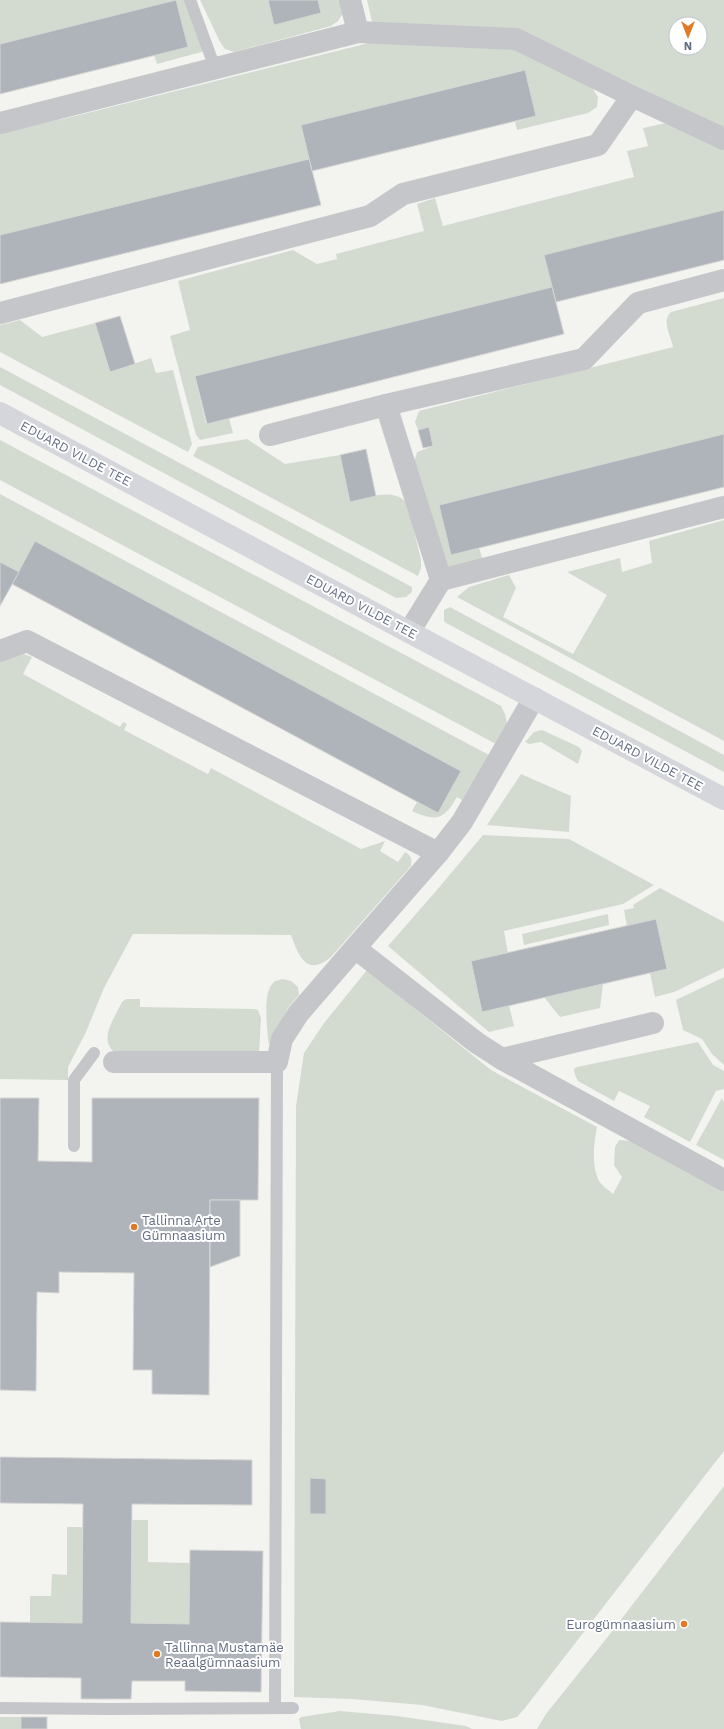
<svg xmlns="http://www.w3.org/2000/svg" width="724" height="1729" font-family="'Work Sans',sans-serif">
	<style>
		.green { fill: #d3dbd1; fill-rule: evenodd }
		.building { fill: #afb3ba; stroke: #d5d5d3 }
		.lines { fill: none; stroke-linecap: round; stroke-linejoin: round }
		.lane { stroke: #c4c6ca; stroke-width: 12 }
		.street { stroke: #c4c6ca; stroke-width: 22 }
		.secondary { stroke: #d4d6dc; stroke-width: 22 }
		.poi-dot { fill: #e07924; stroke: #fff; stroke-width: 1.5 }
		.labels { text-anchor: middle; stroke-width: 4; stroke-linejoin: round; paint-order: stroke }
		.street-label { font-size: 13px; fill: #636d81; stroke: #fff }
		.poi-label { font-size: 13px; fill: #636d81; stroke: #fff; text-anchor: start }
	</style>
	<rect width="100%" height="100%" fill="#f3f4f0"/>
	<g class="green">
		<polygon points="0,0 176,0 0,44"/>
		<polygon points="176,0 185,0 205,51 157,64 154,55"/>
		<polygon points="200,0 341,0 344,12 338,21 331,26 234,52 225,49 220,42"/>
		<path d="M367,0H724V128L529,34L373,26ZM676,24H700V48H676Z"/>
		<polygon points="377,41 510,44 591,86 598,97 597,107 588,113 517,130 515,122 536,116 524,70 301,125 309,159 0,235 0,133 71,117"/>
		<polygon points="671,122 724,150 724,210 552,287 195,376 206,424 229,418 233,433 200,440 196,435 170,336 190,330 178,281 293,250 317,264 337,259 336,254 424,231 417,204 435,198 443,226 634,177 627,151 648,146 643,128"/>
		<path d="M724,298V434L439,505L451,555L479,548L483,560L449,567L444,566L414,463L417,452L433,446L429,427L418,430L415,422L419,411L673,347C671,336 661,321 671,312Z"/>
		<polygon points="20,320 42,337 95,323 110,372 151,358 156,373 173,370 192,444 188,452 0,352 0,325"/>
		<polygon points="0,367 412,587 412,592 406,597 396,598 0,385"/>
		<path d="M247,439L285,464L340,455L350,502C368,498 396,486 408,505L421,560V568L418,576L193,456L198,447Z"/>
		<polygon points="0,440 501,706 505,714 507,723 496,744 0,480"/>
		<path d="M0,494L489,755L462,800L457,797C444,820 436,822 412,811L417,802L438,813L461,771L35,541L19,572L0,562Z"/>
		<polygon points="724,520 724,741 457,597 469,587 509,575 516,588 503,617 573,654 607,595 567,572 620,558 622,572 652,563 649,541"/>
		<polygon points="450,607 724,755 724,772 446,623 444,621 444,610"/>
		<path d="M21,653L32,657L23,674L120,727L123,722L127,724L124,730L208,774L211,768L361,849L385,841L380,851L398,862L405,852C411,855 412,859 411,866L331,957C307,977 299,957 291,935L133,934L104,988L86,1032L68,1067V1080L0,1079V659Z"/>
		<polygon points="542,730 579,747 582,751 578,764 541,742 529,744 525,742 534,732"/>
		<polygon points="521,774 571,796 569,832 487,825"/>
		<polygon points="483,835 569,839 654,885 623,904 504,931 508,953 471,962 482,1012 509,1005 514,1026 489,1032 388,946 436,891"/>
		<polygon points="660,888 724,922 724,968 674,992 655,997 650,973 667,969 656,920 627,926 624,910 634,908 633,905"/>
		<polygon points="608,914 609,925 524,945 522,934"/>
		<path d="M367,970L491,1070L597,1127C594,1143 591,1165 599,1181C602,1186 609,1190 613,1194L622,1177L614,1165L615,1147L619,1140L631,1141L724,1190V1451L525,1708L517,1717L502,1721L422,1705L352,1699L294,1697L296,1106L304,1053L324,1023Z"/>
		<polygon points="724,977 724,1065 712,1054 702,1039 683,1030 676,1000"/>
		<path d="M283,979L291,981L298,987L299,995L288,1008L269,1045L268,1039C267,1025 263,995 272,984C275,980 279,980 283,979Z"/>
		<polygon points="603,984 600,1008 560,1017 544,997"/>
		<path d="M126,999H140V1007L254,1009L258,1010L261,1018L259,1054L116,1053C97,1041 115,1017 122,1002Z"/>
		<polygon points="698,1042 713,1065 724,1071 724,1089 716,1091 690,1142 644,1117 650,1106 619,1091 614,1101 578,1081 575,1075 574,1069 577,1067"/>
		<polygon points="722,1098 724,1103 724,1160 696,1145"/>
		<polygon points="724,1486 724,1729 537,1729 546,1714 606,1639"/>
		<polygon points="132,1520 148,1520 148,1562 190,1563 189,1624 131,1623"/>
		<polygon points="67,1527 82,1527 82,1623 30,1622 30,1596 51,1596 52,1574 67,1575"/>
		<polygon points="340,1711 397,1716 466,1726 472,1729 301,1729 299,1719 301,1717"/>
		<rect x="0" y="1717" width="21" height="12"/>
	</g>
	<g class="building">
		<polygon points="176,0 188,47 0,94 0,44"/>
		<polygon points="268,0 318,0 321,13 274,25"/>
		<polygon points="525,70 536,116 312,171 301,125"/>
		<polygon points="309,159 321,205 0,284 0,235"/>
		<polygon points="724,210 724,260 556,302 544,255"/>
		<polygon points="552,287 564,334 207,424 195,376"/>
		<polygon points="120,316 135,364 110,372 95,323"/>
		<polygon points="429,427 433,446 423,448 418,430"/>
		<polygon points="724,434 724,487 451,555 439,505"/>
		<polygon points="366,449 376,496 350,502 340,455"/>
		<polygon points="35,541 461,771 438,813 12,584"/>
		<polygon points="0,562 19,572 0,606"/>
		<polygon points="656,919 667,969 482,1012 471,961"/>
		<polygon points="0,1098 39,1098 38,1161 92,1162 92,1098 259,1098 258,1200 210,1200 209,1395 152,1394 152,1370 133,1370 134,1273 59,1272 59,1293 37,1292 36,1391 0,1390"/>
		<polygon points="210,1200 240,1200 240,1256 210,1267"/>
		<polygon points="0,1457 252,1460 252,1505 132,1504 131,1623 189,1624 190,1550 263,1551 261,1692 185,1691 185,1681 132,1681 131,1699 81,1699 81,1678 0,1677 0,1622 82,1623 83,1504 0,1503"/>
		<polygon points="310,1478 326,1479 326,1514 310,1514"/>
		<rect x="21" y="1717" width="26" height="12"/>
	</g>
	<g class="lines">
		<g class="lane">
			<polyline points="190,0 215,68"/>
			<polyline points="74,1146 74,1080 94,1053"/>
			<polyline points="0,1708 109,1709 293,1708"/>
			<polyline points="275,1708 277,1062"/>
		</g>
		<g class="street">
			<polyline points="350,0 358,32"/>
			<polyline points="0,123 358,32 516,39 632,96 724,139"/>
			<polyline points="0,313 370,216 403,194 598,145 632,96"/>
			<polyline points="386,405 441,580 409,632"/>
			<polyline points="270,435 386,405 584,359 638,303 724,280"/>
			<polyline points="441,580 724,507"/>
			<polyline points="0,651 27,641 438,853 462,822 534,698"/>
			<polyline points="438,853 355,948 477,1043 502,1059 724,1180"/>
			<polyline points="502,1059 653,1023"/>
			<polyline points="114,1062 277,1062 282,1039 298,1014 355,948"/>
		</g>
		<polyline class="secondary" points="0,413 409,632 724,799"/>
	</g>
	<g class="poi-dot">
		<circle cx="134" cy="1227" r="4"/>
		<circle cx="684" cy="1624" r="4"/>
		<circle cx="157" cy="1654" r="4"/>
	</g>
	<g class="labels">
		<g class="street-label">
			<text transform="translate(76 453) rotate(28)" y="5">EDUARD VILDE TEE</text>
			<text transform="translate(362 606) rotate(28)" y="5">EDUARD VILDE TEE</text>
			<text transform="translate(648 758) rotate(28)" y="5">EDUARD VILDE TEE</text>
		</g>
		<g class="poi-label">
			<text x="142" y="1225">Tallinna Arte<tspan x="142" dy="15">Gümnaasium</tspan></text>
			<text x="676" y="1629" text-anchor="end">Eurogümnaasium</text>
			<text x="165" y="1652">Tallinna Mustamäe<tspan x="165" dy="15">Reaalgümnaasium</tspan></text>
		</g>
	</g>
	<g transform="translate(688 36) rotate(180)"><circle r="19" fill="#ffffff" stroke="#c1c5cd"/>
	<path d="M0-3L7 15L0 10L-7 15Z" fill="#e07924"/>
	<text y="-6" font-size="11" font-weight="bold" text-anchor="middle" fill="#636d81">N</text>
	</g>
</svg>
